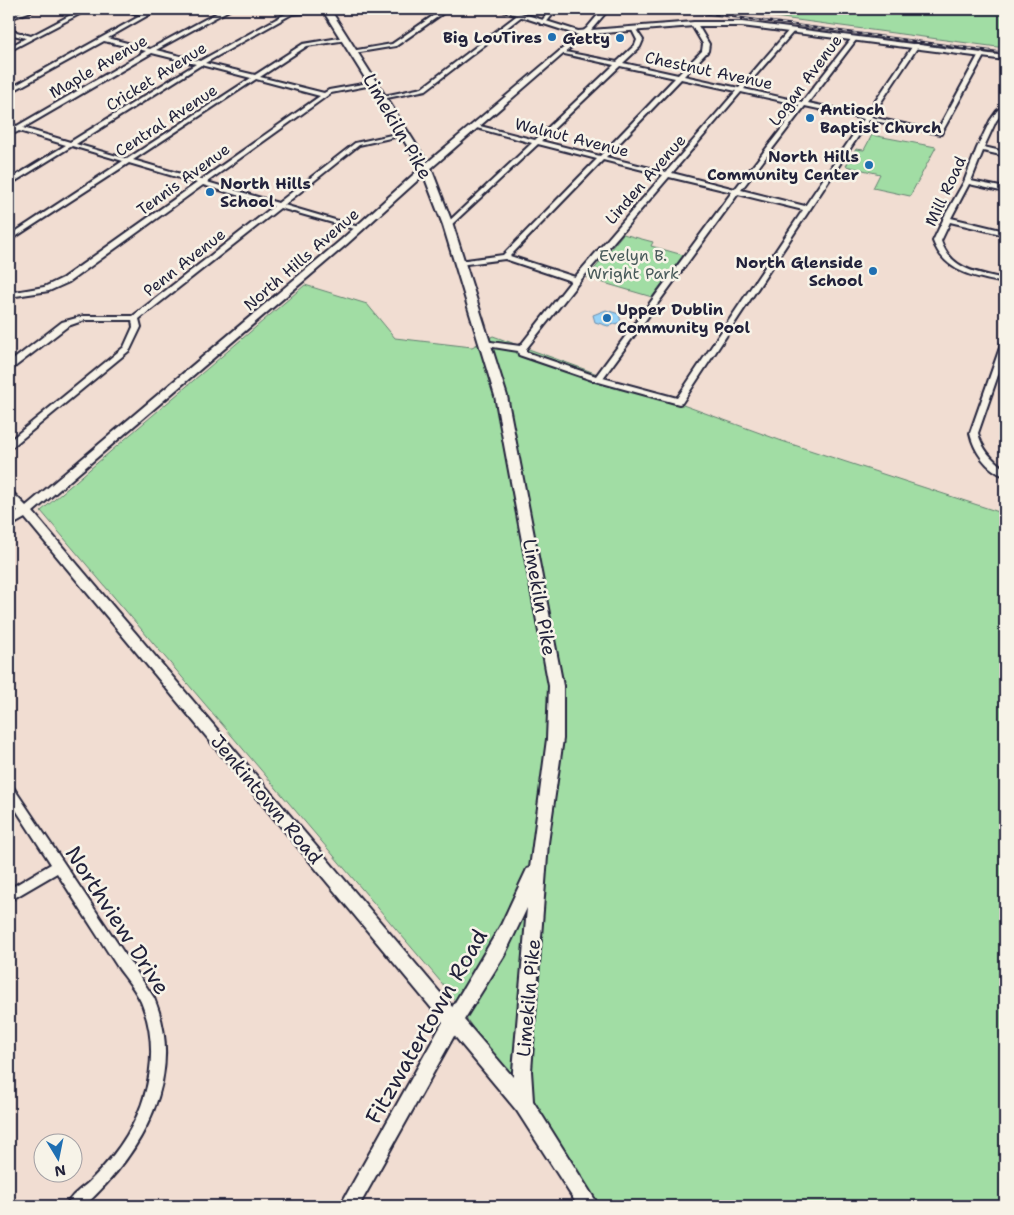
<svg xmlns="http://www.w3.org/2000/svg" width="1014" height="1215" font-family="'Shantell Sans',sans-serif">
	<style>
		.green { fill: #a1dda4; stroke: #628070 }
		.water { fill: #97d2f7; stroke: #688cac }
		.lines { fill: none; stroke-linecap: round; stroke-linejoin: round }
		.minor-casing { stroke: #22223b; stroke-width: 4 }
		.tertiary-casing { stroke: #22223b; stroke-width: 4 }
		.secondary-casing { stroke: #22223b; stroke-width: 4 }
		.minor { fill: #f7f3e8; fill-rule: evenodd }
		.tertiary { fill: #f7f3e8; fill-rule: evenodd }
		.secondary { fill: #f7f3e8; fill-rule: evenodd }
		.rail-casing { stroke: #22223b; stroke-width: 2.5 }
		.rail { stroke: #f7f3e8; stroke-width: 1; stroke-dasharray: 4.5; stroke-linecap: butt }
		.poi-dot { fill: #1f6fb2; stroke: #f7f3e8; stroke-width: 2 }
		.labels { text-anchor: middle; stroke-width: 5; stroke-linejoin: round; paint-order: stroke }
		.far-poi-label { font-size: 16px; font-weight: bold; fill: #22223b; stroke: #f7f3e8; text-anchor: end }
		.far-street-label { font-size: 16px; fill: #22223b; stroke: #f7f3e8 }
		.far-park-label { font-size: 16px; fill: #485a5a; stroke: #f7f3e8 }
		.street-label { font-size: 19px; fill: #22223b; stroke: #f7f3e8 }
		.near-street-label { font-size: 22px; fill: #22223b; stroke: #f7f3e8 }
	</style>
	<rect width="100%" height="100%" fill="#f1ddd2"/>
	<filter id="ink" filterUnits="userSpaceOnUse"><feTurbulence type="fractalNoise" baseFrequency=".02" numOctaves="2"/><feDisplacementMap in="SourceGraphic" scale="10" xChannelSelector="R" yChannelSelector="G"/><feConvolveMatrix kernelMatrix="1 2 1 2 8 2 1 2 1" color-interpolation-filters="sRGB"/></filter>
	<g filter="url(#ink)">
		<g class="green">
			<polygon points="715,9 1005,9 1005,48"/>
			<polygon points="872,135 936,147 910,196 873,188 880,174 846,166 856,149 864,150"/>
			<polygon points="623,234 653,242 651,246 683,255 652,297 587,278"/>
			<polygon points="305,285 367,304 395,338 472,347 493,336 782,441 1005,514 1005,1206 592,1206 446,988 41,511"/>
		</g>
		<polygon class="water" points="606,310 619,314 621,322 608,326 595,322 593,315"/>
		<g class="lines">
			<defs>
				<g id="minor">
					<polygon points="29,9 37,9 9,19 9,15"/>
					<polygon points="82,9 89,9 9,51 9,47 26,38 9,34 9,30 31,36"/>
					<path d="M118,9H128L146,12L153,9H159L108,38L150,49L224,9H231L156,50L200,61L289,12L327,9L324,11L292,14L205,63L255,75L303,44L345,37L347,38V40L307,46L260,77L324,93L329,90L374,82L377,84L331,93L207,182L278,203L355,143L405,132L408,134L359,145L284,205L362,228V230H358L280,208L139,319L141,327L130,350L12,447L9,448V441L124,347L133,327L132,320H85L68,326L12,369H9V363L62,322L84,316H133L274,206L203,185L69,282L49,291L9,297V293L44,287L63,278L197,183L129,163L9,241V236L123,161L72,146L9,185V180L66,145L19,131L9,136V132L13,129L9,128V124L17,126L146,51L104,41L11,92L9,93V89L142,15ZM152,53L196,64L70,142L23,128ZM201,65L251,78L127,159L76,144ZM256,79L320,96L201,180L133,160Z"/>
					<polygon points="443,9 449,9 396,46 354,53 351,51 392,44"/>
					<polygon points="551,9 557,9 545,24 541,24 540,23"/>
					<polygon points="520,13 523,15 522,16 426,90 382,99 379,97 422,88"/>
					<path d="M694,22L697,24L709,44L708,51L684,76L739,88L790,29H794V31L744,89L802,102L852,38H856V40L808,103L866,115L914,44H918L919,45L871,117L937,131L979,54L982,52L985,54L941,134L869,120L682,403L679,404L595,381L519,355L518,351L481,345V341H484L520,346L571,281L505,259L459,265L455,263L459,261L503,255L597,159L538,144L450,226H446V224L532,143L473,127L476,125L535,140L614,65L560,53V51L617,62L635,45L637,40L631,28H635L643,40L640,47L623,63L678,75L702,51L703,44L691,24ZM620,66L675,78L600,156L541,141ZM681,79L736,91L666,172L606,157ZM741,92L800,105L735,189L672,173ZM805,106L864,119L805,206L741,190ZM603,160L663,175L575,277L510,256ZM669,177L732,192L596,376L526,352V349L579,282ZM738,194L803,210L677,398L603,378Z"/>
					<path d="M1005,104V109L996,121L984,147L1005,152V156L983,151L971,181L1005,188V192L969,184L951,218L1005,231V235L950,222L941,241C951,270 978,273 1005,279V283C975,277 945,273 933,241L943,220V219L964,182L977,148L990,121L997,111Z"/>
					<path d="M1002,342H1005V355L978,433C982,449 992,460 1005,469V476C987,470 974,451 970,433Z"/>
					<path d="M9,785L13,787L154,998C187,1077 141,1154 84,1206H66C70,1196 81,1189 89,1182C103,1168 117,1152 127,1135C150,1097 159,1049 143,1007C139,994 127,980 119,969C98,937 78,905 57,873L9,901V889L51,864L9,799Z"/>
				</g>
				<polygon id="tertiary" points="603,9 609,9 591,30 429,170 347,244 33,512 459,1015 461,1021 459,1027 359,1206 340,1206 443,1022 25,518 9,527 9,518 18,511 9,502 9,492 13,493 26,506 341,240 423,166 587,28"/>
				<g id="secondary">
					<path d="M322,9H330L431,168L453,225L507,396L563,686V739L548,843L531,1071L533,1101L599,1206H578L517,1111L447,1027L444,1021L501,925L527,869L530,868L547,739L549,686L495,396L443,225L421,168ZM527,908L513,1071V1077L464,1020L504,956Z"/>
					<polygon points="497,9 508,9 578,31 694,22 742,22 1005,56 1005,60 742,26 694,26 578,35"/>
				</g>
			</defs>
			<use href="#minor" class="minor-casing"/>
			<use href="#tertiary" class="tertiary-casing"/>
			<use href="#secondary" class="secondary-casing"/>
			<use href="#minor" class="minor"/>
			<use href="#tertiary" class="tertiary"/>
			<use href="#secondary" class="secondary"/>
			<defs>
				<polyline id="rail" points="674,9 1005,53"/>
			</defs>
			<use href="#rail" class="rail-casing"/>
			<use href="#rail" class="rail"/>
		</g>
	</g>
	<g class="poi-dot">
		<circle cx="552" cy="37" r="5"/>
		<circle cx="620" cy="38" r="5"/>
		<circle cx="810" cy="118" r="5"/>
		<circle cx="869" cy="165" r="5"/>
		<circle cx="210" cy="192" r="5"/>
		<circle cx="873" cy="271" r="5"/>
		<circle cx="607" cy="318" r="5"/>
	</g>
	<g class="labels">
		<g class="far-poi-label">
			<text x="542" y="43">Big LouTires</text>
			<text x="610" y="44">Getty</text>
			<text x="820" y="115" text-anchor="start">Antioch<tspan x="820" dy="18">Baptist Church</tspan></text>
			<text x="859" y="162">North Hills<tspan x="859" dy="18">Community Center</tspan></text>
			<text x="220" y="189" text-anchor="start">North Hills<tspan x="220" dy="18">School</tspan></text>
			<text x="863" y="268">North Glenside<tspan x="863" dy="18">School</tspan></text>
			<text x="617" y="315" text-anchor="start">Upper Dublin<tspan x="617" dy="18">Community Pool</tspan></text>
		</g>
		<g class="far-street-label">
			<text transform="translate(98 66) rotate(-30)" y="6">Maple Avenue</text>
			<text transform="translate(709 70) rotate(12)" y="6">Chestnut Avenue</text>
			<text transform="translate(156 76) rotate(-32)" y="6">Cricket Avenue</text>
			<text transform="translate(805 80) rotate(-53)" y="6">Logan Avenue</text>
			<text transform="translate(166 120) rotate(-33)" y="6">Central Avenue</text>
			<text transform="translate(572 137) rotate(14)" y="6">Walnut Avenue</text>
			<text transform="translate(183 179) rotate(-36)" y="6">Tennis Avenue</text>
			<text transform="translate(645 179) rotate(-49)" y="6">Linden Avenue</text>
			<text transform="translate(945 191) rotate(-65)" y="6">Mill Road</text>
			<text transform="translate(301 259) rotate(-41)" y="6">North Hills Avenue</text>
			<text transform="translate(184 262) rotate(-38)" y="6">Penn Avenue</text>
		</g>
		<g class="far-park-label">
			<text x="633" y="261">Evelyn B.<tspan x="633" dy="18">Wright Park</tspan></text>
		</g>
		<g class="street-label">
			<text transform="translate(398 126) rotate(60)" y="7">Limekiln Pike</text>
			<text transform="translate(540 597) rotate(80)" y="7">Limekiln Pike</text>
			<text transform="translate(267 799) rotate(50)" y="7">Jenkintown Road</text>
			<text transform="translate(528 998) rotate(-85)" y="7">Limekiln Pike</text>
		</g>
		<g class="near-street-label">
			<text transform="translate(118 920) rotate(57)" y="8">Northview Drive</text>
			<text transform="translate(426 1026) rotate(-60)" y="8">Fitzwatertown Road</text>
		</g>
	</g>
	<rect width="1014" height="1215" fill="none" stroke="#f7f3e8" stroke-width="30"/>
	<rect x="15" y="15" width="984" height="1185" fill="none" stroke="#22223b" stroke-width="2" filter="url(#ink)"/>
	<g transform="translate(58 1158) rotate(170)"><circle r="24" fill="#f7f3e8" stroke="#a29fa3"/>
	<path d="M0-4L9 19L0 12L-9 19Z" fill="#1f6fb2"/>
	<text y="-8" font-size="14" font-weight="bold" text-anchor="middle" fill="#22223b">N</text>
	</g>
</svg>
